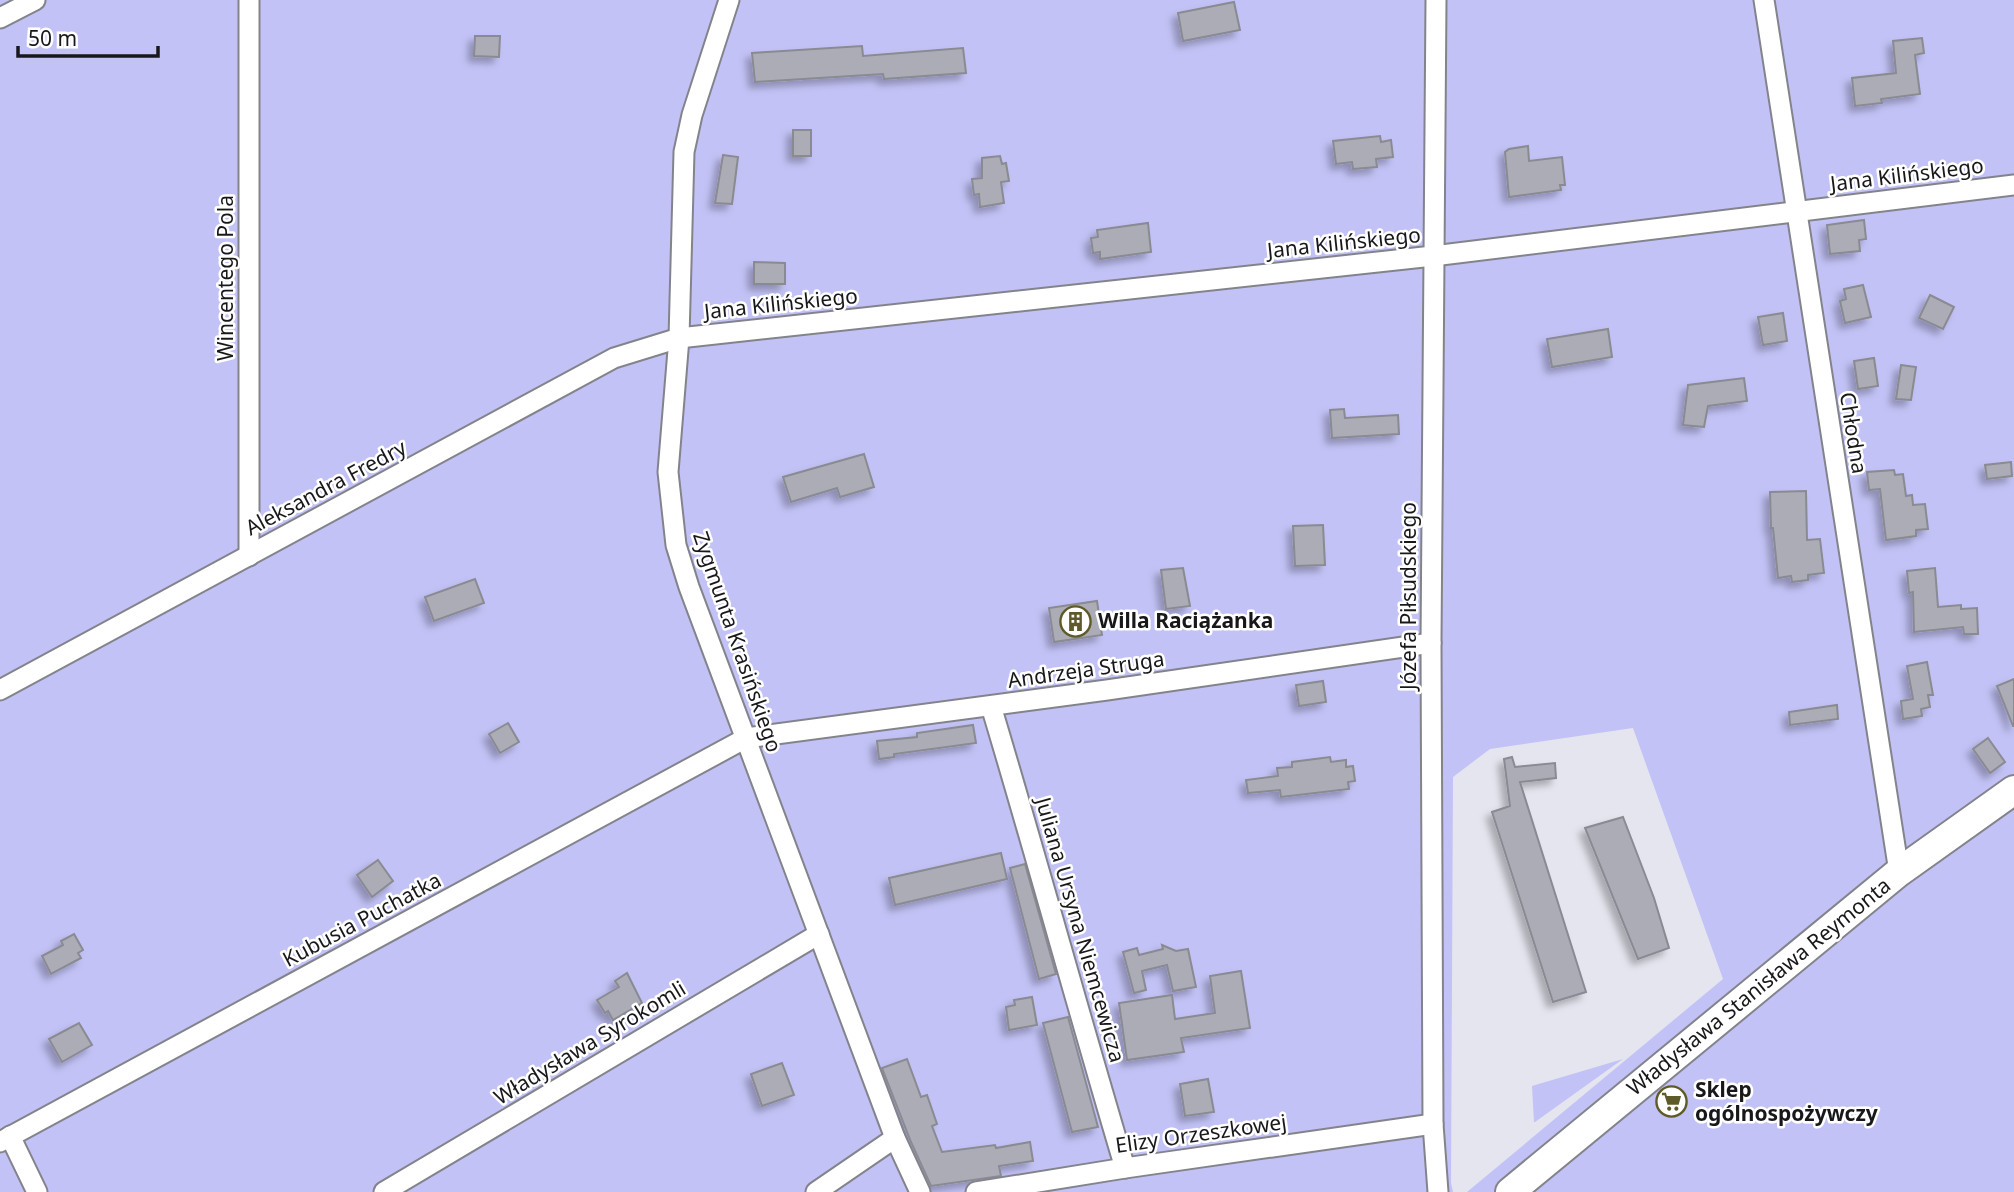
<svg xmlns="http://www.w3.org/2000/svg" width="2014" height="1192" font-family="'Noto Sans',sans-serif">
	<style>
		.green { fill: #c2c2f6 }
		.building { fill: #acacb6; stroke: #8a8a93; stroke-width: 2; filter: url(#shadow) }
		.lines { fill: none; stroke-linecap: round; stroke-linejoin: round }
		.street-casing { stroke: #83838c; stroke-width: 23 }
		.secondary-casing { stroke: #83838c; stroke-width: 32 }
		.street { stroke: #fff; stroke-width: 19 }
		.secondary { stroke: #fff; stroke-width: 28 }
		.labels { text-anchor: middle; stroke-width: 5; stroke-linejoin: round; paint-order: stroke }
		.street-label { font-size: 21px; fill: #18181b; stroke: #fff }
		.poi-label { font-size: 21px; font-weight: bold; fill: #18181b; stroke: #fff; text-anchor: start }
	</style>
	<defs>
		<filter id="shadow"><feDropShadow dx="-5.5" dy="5.5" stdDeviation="3.5" flood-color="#0004"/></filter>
	</defs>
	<rect width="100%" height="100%" fill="#e5e5ef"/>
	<g class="green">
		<polygon points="0,0 2014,0 2014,1192 1467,1192 1723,979 1633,728 1490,749 1453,777 1451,1183 1453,1192 0,1192"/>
		<polygon points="1623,1059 1535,1122 1534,1122 1532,1086"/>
	</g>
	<g class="building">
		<polygon points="1234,2 1240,30 1183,41 1178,13"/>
		<polygon points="475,36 500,36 499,57 474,56"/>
		<polygon points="1922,38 1924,53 1915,55 1920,94 1881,99 1882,103 1855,106 1852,78 1896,73 1893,41"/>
		<polygon points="862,46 863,56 963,48 966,73 884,79 883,74 755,82 752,53"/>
		<rect x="793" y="130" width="18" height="26"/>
		<polygon points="1380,136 1381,142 1391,140 1393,157 1376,159 1377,167 1353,169 1352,162 1336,164 1333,141"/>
		<polygon points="1528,146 1529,161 1562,157 1565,185 1560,185 1561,190 1509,197 1505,152 1509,149"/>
		<polygon points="723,155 738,157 732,204 715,203"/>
		<polygon points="1000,156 1002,164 1006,163 1009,181 1001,182 1004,203 980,207 979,194 974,195 972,179 982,178 982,158"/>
		<polygon points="1864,220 1866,239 1859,240 1860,251 1830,254 1827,225"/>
		<polygon points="1148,223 1151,252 1100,259 1100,252 1093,253 1091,238 1098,237 1097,230"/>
		<polygon points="754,262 785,263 785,284 754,284"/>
		<polygon points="1863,285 1871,317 1845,323 1840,301 1846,299 1844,289"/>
		<polygon points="1930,295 1954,307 1943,329 1919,318"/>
		<polygon points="1783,313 1787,341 1763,345 1758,317"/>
		<polygon points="1608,329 1612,357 1552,367 1547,339"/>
		<polygon points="1874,358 1878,386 1858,389 1854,361"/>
		<polygon points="1901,365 1916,367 1911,400 1896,399"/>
		<polygon points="1744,378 1747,401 1708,406 1704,427 1683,425 1688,385"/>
		<polygon points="1344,409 1345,418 1398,415 1399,434 1332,438 1330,410"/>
		<polygon points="864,454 874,487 840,497 837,488 791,502 783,477"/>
		<polygon points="2011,462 2012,476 1987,479 1985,465"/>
		<polygon points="1894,470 1895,475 1903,474 1906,496 1912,495 1913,505 1925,504 1928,529 1916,530 1916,536 1886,540 1880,489 1869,490 1867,472"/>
		<polygon points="1806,491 1807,540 1820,539 1824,573 1808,575 1808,580 1792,582 1791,576 1778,578 1773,528 1771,528 1770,492"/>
		<polygon points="1323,525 1325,565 1295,566 1293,526"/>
		<polygon points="1183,568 1190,606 1166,609 1161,570"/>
		<polygon points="1935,568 1938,607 1961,605 1961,609 1977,608 1978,634 1964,634 1963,627 1914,632 1913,592 1909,593 1907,571"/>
		<polygon points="475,579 484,603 434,621 425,597"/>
		<polygon points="1097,601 1102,635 1054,642 1049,608"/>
		<polygon points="1927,662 1933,695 1928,695 1930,707 1921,709 1922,716 1903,719 1901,701 1913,699 1907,666"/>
		<polygon points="2014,679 2014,726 2013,726 1997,686"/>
		<polygon points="1323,681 1326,702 1299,706 1296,685"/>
		<polygon points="1837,705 1838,719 1790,725 1789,712"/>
		<polygon points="508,723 519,742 500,753 489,734"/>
		<polygon points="973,725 976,743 894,754 894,757 879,759 877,741 917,737 917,733"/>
		<polygon points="1988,738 2005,762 1990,773 1973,749"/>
		<polygon points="1330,757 1331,762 1346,760 1346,767 1353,766 1355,781 1348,782 1349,789 1281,797 1280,790 1248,793 1246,780 1278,776 1277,768 1292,767 1292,762"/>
		<polygon points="1512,757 1515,767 1555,763 1556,778 1520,782 1586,992 1553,1002 1492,812 1510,806 1504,759"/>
		<polygon points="1623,817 1654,898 1669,948 1638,959 1585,828"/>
		<polygon points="1001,853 1007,879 895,905 889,878"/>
		<polygon points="378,860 393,881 372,897 357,875"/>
		<polygon points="1025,864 1056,974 1039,979 1010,868"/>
		<polygon points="74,934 83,950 78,953 81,958 51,974 42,956 63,945 61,941"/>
		<polygon points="1162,945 1176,951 1188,949 1196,987 1173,991 1167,965 1142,971 1146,990 1134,993 1123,952 1137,948 1139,955 1163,949"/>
		<polygon points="1241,971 1250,1028 1181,1038 1184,1052 1127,1060 1119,1003 1172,995 1175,1019 1215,1013 1210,976"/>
		<polygon points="627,973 642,1003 613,1020 608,1011 605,1013 597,1000 619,987 615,981"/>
		<polygon points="1032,997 1037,1025 1009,1030 1006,1007 1015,1005 1014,1000"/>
		<polygon points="1068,1017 1098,1127 1072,1132 1043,1023"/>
		<polygon points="79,1023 92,1045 62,1062 49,1039"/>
		<polygon points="907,1059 921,1097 927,1095 937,1124 932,1126 942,1152 995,1145 996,1148 1030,1142 1033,1161 999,1166 1001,1176 931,1186 911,1142 882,1068"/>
		<polygon points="782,1063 794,1095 762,1106 751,1074"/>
		<polygon points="1208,1079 1214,1112 1185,1116 1180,1084"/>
	</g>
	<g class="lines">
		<defs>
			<g id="street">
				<polyline points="729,0 692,115 684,152 679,338 668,472 676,545 689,587 895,1138 920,1192"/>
				<polyline points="1436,0 1431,643 1433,1124 1438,1192"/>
				<polyline points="1764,0 1899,872"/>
				<polyline points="0,18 35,0"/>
				<polyline points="249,556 249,0"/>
				<polyline points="0,690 614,358 679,338 1433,256 2014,185"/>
				<path d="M991,706C1037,859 1079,1014 1125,1168"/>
				<polyline points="10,1136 37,1192"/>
				<polyline points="0,1142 746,738 1107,690 1431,643"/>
				<polyline points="384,1192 819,934"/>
				<polyline points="816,1192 895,1138"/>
				<polyline points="976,1192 1125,1168 1433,1124"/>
			</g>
			<polyline id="secondary" points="1510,1192 1899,872 2014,790"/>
		</defs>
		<use href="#street" class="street-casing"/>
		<use href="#secondary" class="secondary-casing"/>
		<use href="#street" class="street"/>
		<use href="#secondary" class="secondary"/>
	</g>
	<defs>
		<symbol id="building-ring" viewBox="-11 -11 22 22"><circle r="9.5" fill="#fff" stroke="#5f5b28" stroke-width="1.5"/><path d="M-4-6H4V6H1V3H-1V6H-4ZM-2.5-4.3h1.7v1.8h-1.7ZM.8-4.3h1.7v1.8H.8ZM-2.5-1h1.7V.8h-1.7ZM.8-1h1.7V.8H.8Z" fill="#5f5b28"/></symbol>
		<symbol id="supermarket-ring" viewBox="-11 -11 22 22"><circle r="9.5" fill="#fff" stroke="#5f5b28" stroke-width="1.5"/><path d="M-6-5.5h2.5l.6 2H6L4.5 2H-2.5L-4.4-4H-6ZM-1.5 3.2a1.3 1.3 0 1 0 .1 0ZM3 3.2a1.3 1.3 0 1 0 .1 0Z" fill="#5f5b28"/></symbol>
	</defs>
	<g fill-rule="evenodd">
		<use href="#building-ring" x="1058" y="604" width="35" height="35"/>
		<use href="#supermarket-ring" x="1654" y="1084" width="35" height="35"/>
	</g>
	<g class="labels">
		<g class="street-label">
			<text transform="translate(1907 175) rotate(-7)" y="7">Jana Kilińskiego</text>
			<text transform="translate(1344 243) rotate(-6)" y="7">Jana Kilińskiego</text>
			<text transform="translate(226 278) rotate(-90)" y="7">Wincentego Pola</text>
			<text transform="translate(781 304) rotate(-6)" y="7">Jana Kilińskiego</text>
			<text transform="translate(1853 433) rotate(81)" y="7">Chłodna</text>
			<text transform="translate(326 488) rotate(-28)" y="7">Aleksandra Fredry</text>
			<text transform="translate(1409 596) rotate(-90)" y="7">Józefa Piłsudskiego</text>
			<text transform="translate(737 642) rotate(71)" y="7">Zygmunta Krasińskiego</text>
			<text transform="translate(1086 670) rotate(-8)" y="7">Andrzeja Struga</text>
			<text transform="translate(362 920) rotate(-28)" y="7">Kubusia Puchatka</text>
			<text transform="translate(1080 930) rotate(74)" y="7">Juliana Ursyna Niemcewicza</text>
			<text transform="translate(1759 987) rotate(-39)" y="7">Władysława Stanisława Reymonta</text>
			<text transform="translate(590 1043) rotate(-31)" y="7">Władysława Syrokomli</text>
			<text transform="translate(1201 1134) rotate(-8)" y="7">Elizy Orzeszkowej</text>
		</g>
		<g class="poi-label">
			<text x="1098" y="628">Willa Raciążanka</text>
			<text x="1695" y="1097">Sklep<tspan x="1695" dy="24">ogólnospożywczy</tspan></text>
		</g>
	</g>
	<path d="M18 46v10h140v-10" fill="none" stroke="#18181b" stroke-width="3.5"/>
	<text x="28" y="46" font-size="21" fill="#18181b" stroke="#ffffff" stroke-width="5" paint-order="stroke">50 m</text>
</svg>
